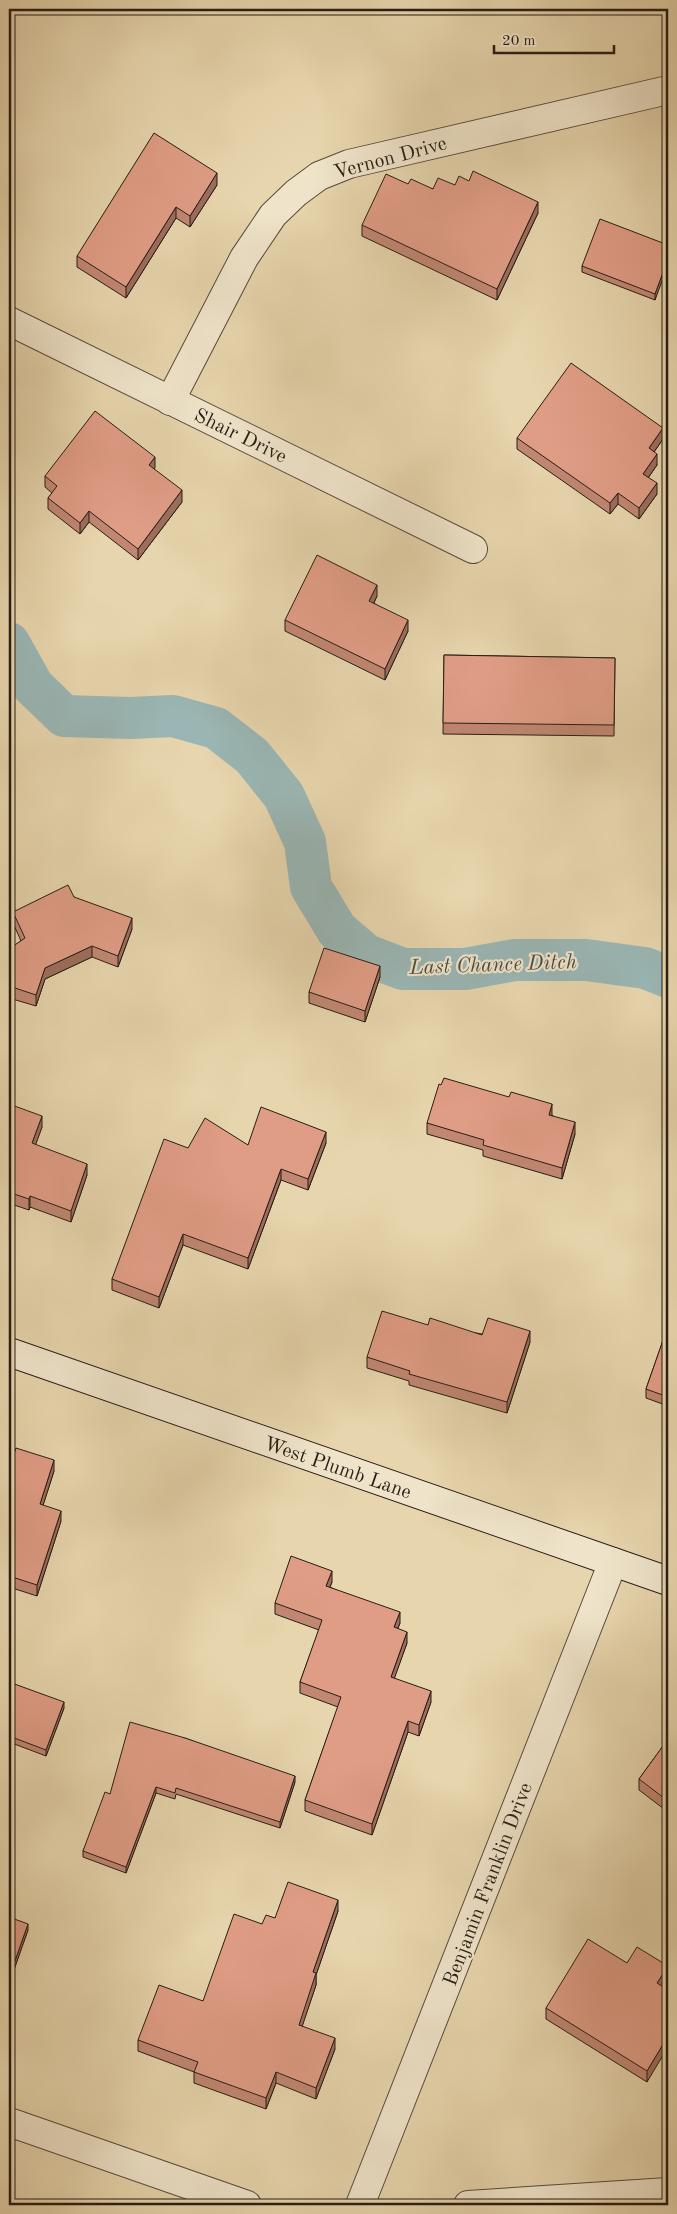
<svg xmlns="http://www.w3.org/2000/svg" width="677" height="2214" font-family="'Old Standard TT',serif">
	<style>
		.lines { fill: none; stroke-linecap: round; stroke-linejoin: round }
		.canal { stroke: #9ab6b4; stroke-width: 42 }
		.street-casing { stroke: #574b3b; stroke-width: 30 }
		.secondary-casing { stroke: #271d15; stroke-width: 30 }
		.street { stroke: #efe4ca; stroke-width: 28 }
		.secondary { stroke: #efe4ca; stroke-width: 28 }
		.wall { fill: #c18773; stroke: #271d15 }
		.shaded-wall { fill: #9d6e5e; stroke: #271d15 }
		.building { fill: #e09d86; stroke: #271d15 }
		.labels { text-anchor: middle; stroke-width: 4.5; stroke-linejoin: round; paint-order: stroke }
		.street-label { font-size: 20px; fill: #271d15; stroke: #efe4ca }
		.water-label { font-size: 21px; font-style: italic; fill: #4a4b45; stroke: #efe4ca }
	</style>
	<rect width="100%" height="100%" fill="#e7d5ad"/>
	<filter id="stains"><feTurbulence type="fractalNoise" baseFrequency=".004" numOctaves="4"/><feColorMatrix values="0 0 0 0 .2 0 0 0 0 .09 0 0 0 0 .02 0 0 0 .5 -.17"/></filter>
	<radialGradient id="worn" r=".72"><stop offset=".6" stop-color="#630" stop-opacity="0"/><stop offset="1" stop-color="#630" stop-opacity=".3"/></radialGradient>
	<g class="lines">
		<polyline class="canal" points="9,643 33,686 64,716 130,718 173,716 216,728 252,756 284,796 305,842 311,887 337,930 366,955 403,969 465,969 515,960 586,960 645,968 668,977"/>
		<defs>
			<g id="street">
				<polyline points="9,321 473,549"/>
				<polyline points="170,401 244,258 273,215 296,193 319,176 349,164 668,90"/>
				<polyline points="9,2122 247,2205"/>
				<polyline points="360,2205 613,1562"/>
				<polyline points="468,2205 668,2192"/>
			</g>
			<polyline id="secondary" points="9,1352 668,1581"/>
		</defs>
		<use href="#street" class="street-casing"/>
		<use href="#secondary" class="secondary-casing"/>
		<use href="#street" class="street"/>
		<use href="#secondary" class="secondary"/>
	</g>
	<g class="wall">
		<polygon points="408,184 433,189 455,185 538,213 497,300 362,236 362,225"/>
		<polygon points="217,185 190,227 176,218 126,298 77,267 77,256"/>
		<polygon points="668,245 655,300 582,272 582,266"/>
		<polygon points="517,438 663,439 654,452 657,465 648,478 657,494 639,519 618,504 610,514 517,449"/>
		<polygon points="155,468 154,469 182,502 138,560 89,522 80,534 48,509 48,498 52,493 45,487 45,476"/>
		<polygon points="377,596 374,603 408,631 385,680 285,631 285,620"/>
		<polygon points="444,655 615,658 614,736 443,734"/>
		<polygon points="74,897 132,929 118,967 92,957 45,979 36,1006 9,998 9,949 21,941 13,923 13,912"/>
		<polygon points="380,977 365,1022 309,1003 309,992"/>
		<polygon points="9,1104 42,1127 35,1145 87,1175 71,1222 30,1207 29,1210 11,1204 9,1210"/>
		<polygon points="552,1115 575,1134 562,1179 483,1156 483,1150 427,1134 427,1123"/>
		<polygon points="326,1143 308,1190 281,1180 248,1269 183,1245 159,1308 112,1290 112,1279 188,1148 248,1145"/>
		<polygon points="428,1325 530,1342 507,1413 409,1385 409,1381 367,1368 367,1357"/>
		<polygon points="668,1326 668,1406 646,1398 646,1389"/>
		<polygon points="9,1463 54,1471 43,1505 61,1521 37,1596 9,1587"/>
		<polygon points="332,1582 330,1587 400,1623 398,1628 407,1643 394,1678 431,1702 419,1736 408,1732 372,1835 305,1811 305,1800 338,1707 300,1693 300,1682 319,1630 275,1614 275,1603"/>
		<polygon points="9,1682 64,1708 46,1756 9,1742"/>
		<polygon points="185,1738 295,1782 280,1828 176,1794 175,1799 156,1793 126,1873 83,1857 83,1851 110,1794"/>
		<polygon points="668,1739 668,1812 639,1790 639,1779"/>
		<polygon points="338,1911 316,1975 316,1985 302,2026 335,2049 316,2099 276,2083 266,2109 194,2083 194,2072 138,2051 138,2040 203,2001 262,1924 275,1918"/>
		<polygon points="9,1917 28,1930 11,1978 9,1977"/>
		<polygon points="627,1963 668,1977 662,1986 647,2082 546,2019 546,2008"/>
	</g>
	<g class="shaded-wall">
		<polygon points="217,173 217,185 190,227 190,216"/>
		<polygon points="538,202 538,213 497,300 497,289"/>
		<polygon points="176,207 176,218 126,298 126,287"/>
		<polygon points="668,259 668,265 655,300 655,294"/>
		<polygon points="663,428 663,439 649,459 649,448"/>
		<polygon points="657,454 657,465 643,485 643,474"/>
		<polygon points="155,457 155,468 149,476 149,465"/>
		<polygon points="657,483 657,494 639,519 639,508"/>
		<polygon points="182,490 182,502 138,560 138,549"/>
		<polygon points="618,493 618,504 610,514 610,503"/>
		<polygon points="89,511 89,522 80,534 80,523"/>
		<polygon points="377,585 377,596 369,612 369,601"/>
		<polygon points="408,620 408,631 385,680 385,669"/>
		<polygon points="132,918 132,929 118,967 118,956"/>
		<polygon points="92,946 92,957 45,979 36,1006 36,995 45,968"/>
		<polygon points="380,966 380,977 365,1022 365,1011"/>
		<polygon points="552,1104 552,1115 549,1126 549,1115"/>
		<polygon points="42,1116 42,1127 32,1155 32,1143"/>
		<polygon points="575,1122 575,1134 562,1179 562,1168"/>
		<polygon points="326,1132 326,1143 308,1190 308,1179"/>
		<polygon points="87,1164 87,1175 71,1222 71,1211"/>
		<polygon points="281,1169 281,1180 248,1269 248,1258"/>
		<polygon points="11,1193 11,1204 9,1210 9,1198"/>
		<polygon points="30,1196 30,1207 29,1210 29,1199"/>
		<polygon points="183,1234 183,1245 159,1308 159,1297"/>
		<polygon points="530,1331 530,1342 507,1413 507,1402"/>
		<polygon points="54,1460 54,1471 40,1515 40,1504"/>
		<polygon points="61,1511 61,1521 37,1596 37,1585"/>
		<polygon points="332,1571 332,1582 326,1597 326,1586"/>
		<polygon points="400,1612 400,1623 394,1638 394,1627"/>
		<polygon points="407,1632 407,1643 391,1688 391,1677"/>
		<polygon points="431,1691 431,1702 419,1736 419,1725"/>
		<polygon points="64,1702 64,1708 46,1756 46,1750"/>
		<polygon points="408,1721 408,1732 372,1835 372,1824"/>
		<polygon points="295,1776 295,1782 280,1828 280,1822"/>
		<polygon points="156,1787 156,1793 126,1873 126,1867"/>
		<polygon points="338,1900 338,1911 316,1975 316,1985 299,2036 299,2025 313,1972"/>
		<polygon points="28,1924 28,1930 11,1978 11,1972"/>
		<polygon points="668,1966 668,1977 657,1994 657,1983"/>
		<polygon points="668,2036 668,2047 647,2082 647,2071"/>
		<polygon points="335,2038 335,2049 316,2099 316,2088"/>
		<polygon points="276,2072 276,2083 266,2109 266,2098"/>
	</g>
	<g class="building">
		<polygon points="154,133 217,173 190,216 176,207 126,287 77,256"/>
		<polygon points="473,171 538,202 497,289 362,225 386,174 408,184 411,179 433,189 438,178 455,185 459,176 469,181"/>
		<polygon points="600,219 668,245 668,259 655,294 582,266"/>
		<polygon points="571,363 663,428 649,448 657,454 643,474 657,483 639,508 618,493 610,503 517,438"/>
		<polygon points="95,411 155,457 149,465 182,490 138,549 89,511 80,523 48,498 57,486 45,476"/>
		<polygon points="317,555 377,585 369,601 408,620 385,669 285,620"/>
		<polygon points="444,655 615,658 614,725 443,723"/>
		<polygon points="68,885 74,897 132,918 118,956 92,946 45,968 36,995 9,986 9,949 25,938 13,912"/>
		<polygon points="324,948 380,966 365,1011 309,992"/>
		<polygon points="444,1078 509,1097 511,1092 552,1104 549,1115 575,1122 562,1168 483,1145 484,1140 427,1123 439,1084 441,1085"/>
		<polygon points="9,1104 42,1116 32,1143 87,1164 71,1211 30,1196 29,1199 11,1193 9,1198"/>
		<polygon points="261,1107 326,1132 308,1179 281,1169 248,1258 183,1234 159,1297 112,1279 164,1139 188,1148 205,1118 248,1145"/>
		<polygon points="382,1311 428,1325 430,1318 482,1335 488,1318 530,1331 507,1402 409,1374 410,1371 367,1357"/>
		<polygon points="668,1326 668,1397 646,1389"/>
		<polygon points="16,1448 54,1460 40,1504 61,1511 37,1585 9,1576 9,1463 11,1463"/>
		<polygon points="291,1556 332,1571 326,1586 400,1612 394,1627 407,1632 391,1677 431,1691 419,1725 408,1721 372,1824 305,1800 341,1697 300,1682 322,1620 275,1603"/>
		<polygon points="9,1682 64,1702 46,1750 9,1736"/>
		<polygon points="130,1722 185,1738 295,1776 280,1822 176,1788 175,1793 156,1787 126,1867 83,1851 105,1792 110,1794"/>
		<polygon points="668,1739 668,1801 639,1779"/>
		<polygon points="288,1882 338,1900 313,1972 316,1973 299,2025 335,2038 316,2088 276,2072 266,2098 194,2072 198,2062 138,2040 159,1985 203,2001 234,1914 262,1924 266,1915 275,1918"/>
		<polygon points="9,1917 28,1924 11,1972 9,1971"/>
		<polygon points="588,1939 627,1963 637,1947 668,1966 657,1983 668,1990 668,2004 667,2006 668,2007 668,2036 647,2071 546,2008"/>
	</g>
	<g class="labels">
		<g class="street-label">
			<text transform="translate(390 157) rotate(-15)" y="7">Vernon Drive</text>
			<text transform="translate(241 435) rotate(26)" y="7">Shair Drive</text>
			<text transform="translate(338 1467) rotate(19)" y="7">West Plumb Lane</text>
			<text transform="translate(487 1884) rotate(-69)" y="7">Benjamin Franklin Drive</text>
		</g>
		<g class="water-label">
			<text transform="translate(493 964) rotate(-2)" y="7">Last Chance Ditch</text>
		</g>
	</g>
	<rect width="677" height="2214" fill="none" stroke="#e7d5ad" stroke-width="30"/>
	<rect x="10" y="10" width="657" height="2194" fill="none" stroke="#271d15" stroke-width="2.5"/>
	<rect x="15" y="15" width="647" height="2184" fill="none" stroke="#271d15"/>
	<path d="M494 45v8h120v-8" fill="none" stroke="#271d15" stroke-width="2.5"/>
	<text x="502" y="45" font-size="15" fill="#271d15" stroke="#efe4ca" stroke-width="4" paint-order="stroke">20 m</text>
	<rect width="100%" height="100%" filter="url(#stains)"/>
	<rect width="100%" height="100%" fill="url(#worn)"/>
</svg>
